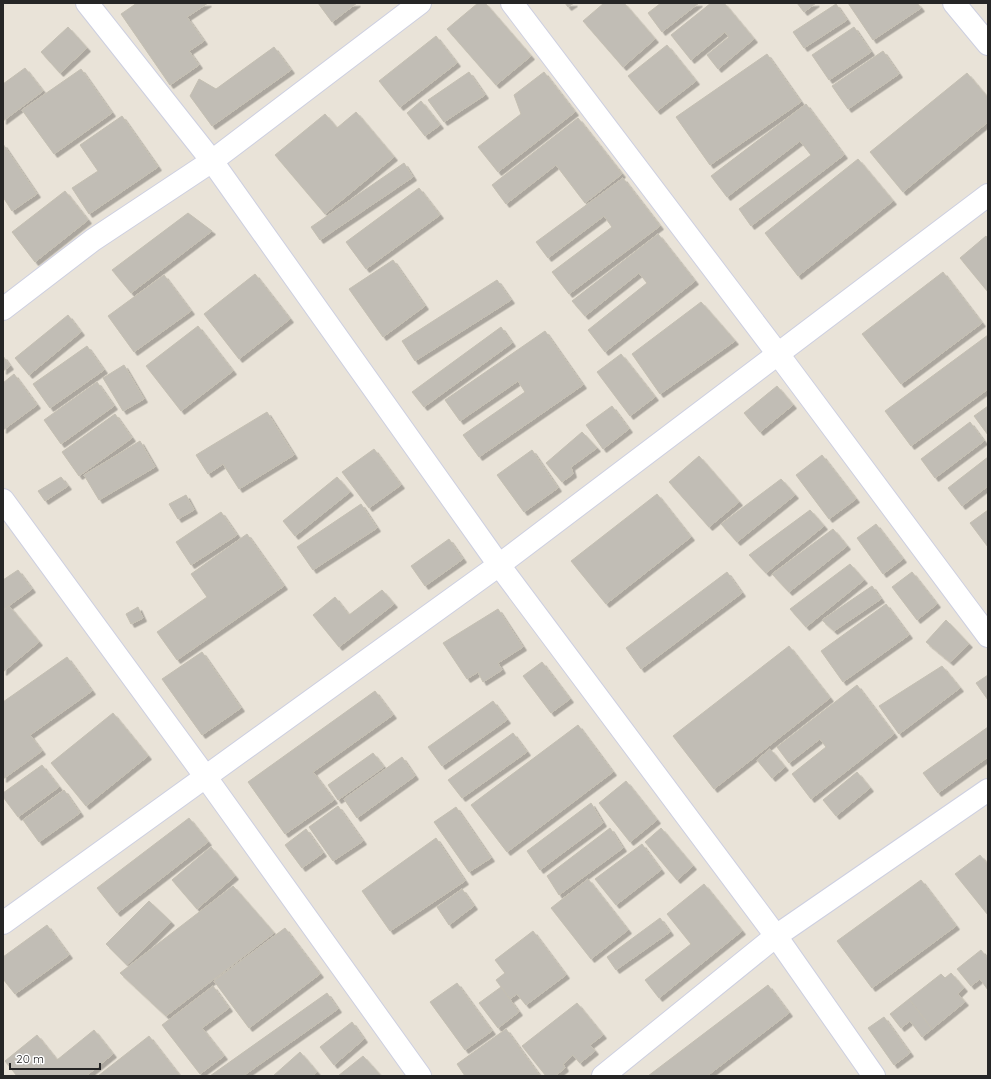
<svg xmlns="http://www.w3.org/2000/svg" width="991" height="1079" font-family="Quicksand,sans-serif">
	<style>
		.building { fill: #c1bdb5; stroke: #c4bfb2; filter: url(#shadow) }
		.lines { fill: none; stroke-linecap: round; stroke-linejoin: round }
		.minor-casing { stroke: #cdcfe0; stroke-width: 24 }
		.minor { stroke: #fff; stroke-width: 22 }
	</style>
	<defs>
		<filter id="shadow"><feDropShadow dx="3.5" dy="3.5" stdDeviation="0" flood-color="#0004"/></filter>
	</defs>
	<rect width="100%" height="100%" fill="#e9e3d8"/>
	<g class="building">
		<polygon points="137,3 208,3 187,17 204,41 189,51 199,65 170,85 121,14"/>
		<polygon points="318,3 357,3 332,22"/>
		<polygon points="478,3 485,3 531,56 496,85 447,29"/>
		<polygon points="565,3 574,3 568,7"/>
		<polygon points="604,3 624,3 655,39 623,67 583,21"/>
		<polygon points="661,3 699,3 662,32 648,13"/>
		<polygon points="711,3 724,3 754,39 718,69 707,55 729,37 725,32 691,60 671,35"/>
		<polygon points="797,3 816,3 804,12"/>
		<polygon points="848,3 917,3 921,8 873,40"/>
		<polygon points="836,4 847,20 804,48 793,32"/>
		<polygon points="68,27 87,48 60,73 41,52"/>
		<polygon points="854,27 871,52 829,80 812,55"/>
		<polygon points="436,36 457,63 400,107 379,81"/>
		<polygon points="667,45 696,81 657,111 628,76"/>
		<polygon points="274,47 291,70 212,126 190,96 199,79 216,89"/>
		<polygon points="883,51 899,74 848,109 832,86"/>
		<polygon points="767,54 801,102 710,165 676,117"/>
		<polygon points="25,68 43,91 3,121 3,84"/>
		<polygon points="81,69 112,113 54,154 22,110"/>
		<polygon points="469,72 485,95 444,122 428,100"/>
		<polygon points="544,72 575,112 498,172 478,147 521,114 514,95"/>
		<polygon points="967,73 988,98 988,122 903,192 870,152"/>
		<polygon points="421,101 440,125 425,136 407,113"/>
		<polygon points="806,104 844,155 751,226 739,209 811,155 800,141 727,197 711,176"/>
		<polygon points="356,112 394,157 325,214 275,155 325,114 337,128"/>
		<polygon points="122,116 158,167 89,214 72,188 98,171 80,145"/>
		<polygon points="578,118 622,174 585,203 556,165 506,204 492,185"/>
		<polygon points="3,144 37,194 12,211 3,197"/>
		<polygon points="858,159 893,201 798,276 765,233"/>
		<polygon points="404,163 413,177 320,240 311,227"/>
		<polygon points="623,178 660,226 569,294 552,272 612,227 604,216 548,258 536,242"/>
		<polygon points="419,188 440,215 366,269 346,242"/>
		<polygon points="65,191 88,220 35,262 12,232"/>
		<polygon points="188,213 212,231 131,293 112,270"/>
		<polygon points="658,234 695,281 605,352 588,330 647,283 639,273 585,316 572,301"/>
		<polygon points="986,236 988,239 988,292 960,258"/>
		<polygon points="393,260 425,306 383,337 349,289"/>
		<polygon points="943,272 982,323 901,384 862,334"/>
		<polygon points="255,274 290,319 239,359 204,314"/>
		<polygon points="164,275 191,311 134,352 108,316"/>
		<polygon points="497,280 511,300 415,361 402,341"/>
		<polygon points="701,302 735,341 660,394 632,354"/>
		<polygon points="68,315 81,332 29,375 15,358"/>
		<polygon points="198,326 233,371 181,411 146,366"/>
		<polygon points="501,327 512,343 424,407 412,392"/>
		<polygon points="545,331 583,385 479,457 463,435 525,392 518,381 460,421 445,400"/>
		<polygon points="988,335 988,389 911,446 885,411"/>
		<polygon points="87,346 104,370 50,408 33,384"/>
		<polygon points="621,354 655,397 630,416 597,372"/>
		<polygon points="3,356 10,366 3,371"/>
		<polygon points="124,365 144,399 123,411 103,378"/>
		<polygon points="14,374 37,405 3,430 3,383"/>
		<polygon points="97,382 114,406 61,444 44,420"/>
		<polygon points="777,386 793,405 760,432 744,413"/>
		<polygon points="612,406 629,429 603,449 586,425"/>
		<polygon points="988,406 988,435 974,416"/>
		<polygon points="267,412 294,455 239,489 223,464 208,474 196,455"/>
		<polygon points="115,414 132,438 79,476 62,452"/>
		<polygon points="970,422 984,441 935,478 921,459"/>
		<polygon points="582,432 597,448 571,467 573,474 562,482 546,463"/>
		<polygon points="140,441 155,467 99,500 84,475"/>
		<polygon points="374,449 401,485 369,508 342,472"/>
		<polygon points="532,450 558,488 524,512 497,475"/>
		<polygon points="822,455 856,499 829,519 796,475"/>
		<polygon points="699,456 739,502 709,527 669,482"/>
		<polygon points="988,457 988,486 962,506 948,488"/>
		<polygon points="61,477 68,486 45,501 38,491"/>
		<polygon points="337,477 350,492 295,536 283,521"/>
		<polygon points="781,479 795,495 737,542 721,524"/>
		<polygon points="657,494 691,537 606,604 571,561"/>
		<polygon points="186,495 194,510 178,519 169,504"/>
		<polygon points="361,504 377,528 313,570 297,547"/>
		<polygon points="810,510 824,526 766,573 749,555"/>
		<polygon points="988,510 988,547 970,523"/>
		<polygon points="221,512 237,535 191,565 176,542"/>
		<polygon points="876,524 903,559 883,574 857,538"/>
		<polygon points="833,529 847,546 789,592 772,574"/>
		<polygon points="247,534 284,586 177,660 157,632 207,597 191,574"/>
		<polygon points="449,539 463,559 425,586 411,566"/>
		<polygon points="850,564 864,580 806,627 790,609"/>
		<polygon points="18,570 32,589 3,610 3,580"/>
		<polygon points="727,572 742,593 641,669 626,648"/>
		<polygon points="912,572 937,604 917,620 892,587"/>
		<polygon points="872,586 881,599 834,631 822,620"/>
		<polygon points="382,590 394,604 339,647 313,615 335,597 349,615"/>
		<polygon points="886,604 909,635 843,682 821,651"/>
		<polygon points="9,606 39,642 3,672 3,611"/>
		<polygon points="138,607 143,618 131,624 126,614"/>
		<polygon points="498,609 523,647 498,663 502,670 483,682 478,672 467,679 443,643"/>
		<polygon points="946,620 969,644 950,662 926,642"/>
		<polygon points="789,646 830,698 714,789 673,736"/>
		<polygon points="202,652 241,708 202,735 162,679"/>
		<polygon points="67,657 92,691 30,735 42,751 3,779 3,702"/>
		<polygon points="542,662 570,699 551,713 523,676"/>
		<polygon points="942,666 960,688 899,734 879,706"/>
		<polygon points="988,675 988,700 976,683"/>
		<polygon points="857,685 894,734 811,799 792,774 826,747 820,739 789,763 777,747"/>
		<polygon points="375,691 393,715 313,772 334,800 285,834 248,782"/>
		<polygon points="493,701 507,720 442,766 428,747"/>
		<polygon points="113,713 148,756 86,806 51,763"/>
		<polygon points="578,725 613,772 507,852 471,805"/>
		<polygon points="988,727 988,757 938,793 923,773"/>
		<polygon points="513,733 527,752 462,798 448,780"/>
		<polygon points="770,749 785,767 772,778 757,760"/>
		<polygon points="373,753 384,767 338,800 328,785"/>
		<polygon points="402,757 415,776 357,818 344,799"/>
		<polygon points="42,765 59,787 18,817 3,797 3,793"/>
		<polygon points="857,772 870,788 836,816 823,800"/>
		<polygon points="626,781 657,820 630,842 599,803"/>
		<polygon points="64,790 80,813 39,842 23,820"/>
		<polygon points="591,803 603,823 540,870 527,851"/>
		<polygon points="338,806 363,841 333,861 309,827"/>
		<polygon points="456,807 491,858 469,872 434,822"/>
		<polygon points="189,818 208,842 117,913 97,888"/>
		<polygon points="610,828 623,848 559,895 547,876"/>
		<polygon points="661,828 693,866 677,880 645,842"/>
		<polygon points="306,829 323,853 302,868 285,845"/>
		<polygon points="436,838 465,881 390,931 362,891"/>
		<polygon points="642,844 661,870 616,905 595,879"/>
		<polygon points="211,847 235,876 197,909 172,880"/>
		<polygon points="980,855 988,865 988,915 955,874"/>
		<polygon points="588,879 628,930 591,959 551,908"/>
		<polygon points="921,880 956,926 872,988 837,941"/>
		<polygon points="704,884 742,931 659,998 645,980 691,944 667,914"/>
		<polygon points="233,886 274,933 166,1016 120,973"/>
		<polygon points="462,889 474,906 449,925 437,907"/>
		<polygon points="149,901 171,922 127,965 106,944"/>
		<polygon points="660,918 670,932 616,970 607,957"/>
		<polygon points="47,925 69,955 15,994 3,979 3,957"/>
		<polygon points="285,928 320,974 249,1028 214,981"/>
		<polygon points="533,931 566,975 526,1005 517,994 510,999 496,980 505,973 495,960"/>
		<polygon points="981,950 988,959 988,990 980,979 971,986 957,969"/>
		<polygon points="951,973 964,988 958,994 965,1002 932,1029 909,999 941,974 945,978"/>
		<polygon points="457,983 492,1031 465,1050 430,1002"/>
		<polygon points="768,985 789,1013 707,1076 648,1076"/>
		<polygon points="213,986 229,1008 202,1028 224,1056 200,1074 162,1025"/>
		<polygon points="501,987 519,1012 498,1028 479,1003"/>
		<polygon points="327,993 338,1009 243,1076 210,1076"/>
		<polygon points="909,999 932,1029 922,1037 910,1021 901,1028 890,1014"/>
		<polygon points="577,1003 603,1035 590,1045 595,1051 580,1063 573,1055 563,1064 565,1068 555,1076 546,1076 522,1046"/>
		<polygon points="884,1017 910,1053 894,1065 868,1028"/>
		<polygon points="352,1022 364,1039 334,1065 320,1047"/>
		<polygon points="506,1029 540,1076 465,1076 457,1064"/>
		<polygon points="94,1030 113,1054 86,1076 17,1076 5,1061 37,1035 57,1060"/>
		<polygon points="149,1036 180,1076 98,1076"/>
		<polygon points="300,1052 317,1072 313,1076 273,1076"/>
		<polygon points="363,1056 381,1076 338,1076"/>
	</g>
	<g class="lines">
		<defs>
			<g id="minor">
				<polyline points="87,3 212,161 499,565 776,936 874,1076"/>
				<polyline points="512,3 778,354 988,636"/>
				<polyline points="954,3 988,44"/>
				<polyline points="3,309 93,240 212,161 420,3"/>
				<polyline points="3,500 205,776 420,1076"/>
				<polyline points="3,923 499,565 988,195"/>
				<polyline points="603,1076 776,936 988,790"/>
			</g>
		</defs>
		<use href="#minor" class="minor-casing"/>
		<use href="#minor" class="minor"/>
	</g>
	<rect width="991" height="1079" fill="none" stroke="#262626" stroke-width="8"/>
	<path d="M10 1063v6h90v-6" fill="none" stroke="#262626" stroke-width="2"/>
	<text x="16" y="1063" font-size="12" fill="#262626" stroke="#ffffff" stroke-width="3" paint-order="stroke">20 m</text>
</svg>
